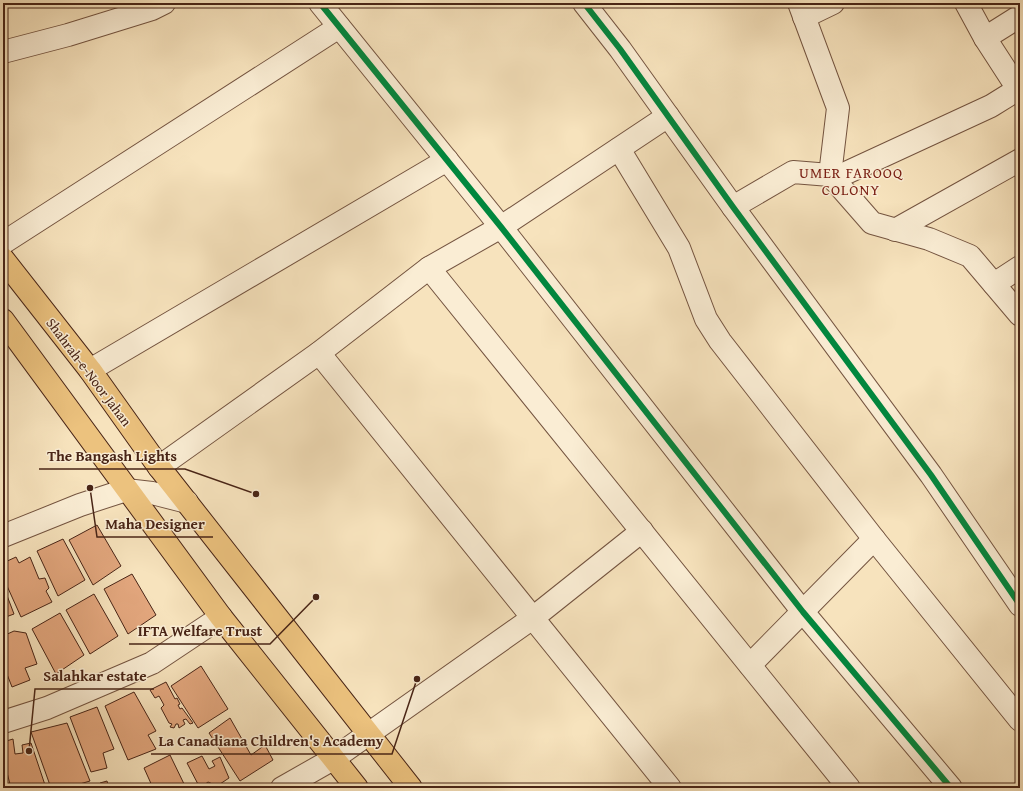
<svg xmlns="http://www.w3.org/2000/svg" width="1023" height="791" font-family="'Gentium Book Plus',serif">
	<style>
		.building { fill: #e3a77e; stroke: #482416 }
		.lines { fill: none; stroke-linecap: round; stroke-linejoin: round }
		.minor-casing { stroke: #745440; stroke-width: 24 }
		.major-casing { stroke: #482416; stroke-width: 24 }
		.minor { stroke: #faedd4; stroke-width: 22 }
		.major { stroke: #ecc27e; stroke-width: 22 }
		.cycleway-casing { stroke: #faedd4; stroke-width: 8 }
		.cycleway { stroke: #00873e; stroke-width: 6 }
		.labels { text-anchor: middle; stroke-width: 3; stroke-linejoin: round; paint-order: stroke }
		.street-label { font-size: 14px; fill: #482416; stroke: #faedd4 }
		.neighbourhood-label { font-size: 15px; letter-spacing: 1px; fill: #7a1f14; stroke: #faedd4 }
		.leader { fill: none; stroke: #482416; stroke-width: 1.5 }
		.callout-dot { fill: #482416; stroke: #faedd4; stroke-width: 1.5 }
		.callout-label { font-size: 15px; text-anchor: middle; font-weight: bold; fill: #482416; stroke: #faedd4; stroke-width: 3; stroke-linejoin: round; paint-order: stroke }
	</style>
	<rect width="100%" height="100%" fill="#f7e3bd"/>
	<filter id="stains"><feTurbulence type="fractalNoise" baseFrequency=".005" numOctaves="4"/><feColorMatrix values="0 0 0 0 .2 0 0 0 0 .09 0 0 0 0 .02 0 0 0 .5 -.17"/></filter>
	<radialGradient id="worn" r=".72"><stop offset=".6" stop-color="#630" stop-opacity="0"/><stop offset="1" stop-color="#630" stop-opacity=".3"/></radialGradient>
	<g class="building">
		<polygon points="97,525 121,566 93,585 69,540"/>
		<polygon points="63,539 85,580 58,596 37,551"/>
		<polygon points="16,557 19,563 30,557 39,579 45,578 49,588 46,591 52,602 21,617 3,577 3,563"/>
		<polygon points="132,574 156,615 128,634 104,589"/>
		<polygon points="3,585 14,614 3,618"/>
		<polygon points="94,594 118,636 90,654 66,610"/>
		<polygon points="60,613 84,655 56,674 32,629"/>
		<polygon points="14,631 26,633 37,664 25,668 30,680 12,687 3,664 3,636"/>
		<polygon points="201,666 228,709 198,728 171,686"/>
		<polygon points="166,682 175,699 177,698 180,704 178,705 180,709 182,708 193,723 190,724 186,719 183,720 185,724 179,728 178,724 176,724 174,728 170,727 172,724 169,723 161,708 164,705 159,696 155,698 150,690"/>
		<polygon points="134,692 156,731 148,735 156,749 128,760 105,706"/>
		<polygon points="97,707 114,749 103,753 107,768 91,772 70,717"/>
		<polygon points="230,718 251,755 265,745 273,760 240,781 209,733"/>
		<polygon points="67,723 90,781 66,788 51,788 31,732"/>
		<polygon points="13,739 15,754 23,753 22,745 31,743 46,788 11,788 3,757 3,742"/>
		<polygon points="170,755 186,788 153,788 144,768"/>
		<polygon points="202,756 209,769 215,766 212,761 220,757 229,778 217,786 208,782 200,788 187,763"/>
		<polygon points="107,781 109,788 102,788 100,783"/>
	</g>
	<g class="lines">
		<defs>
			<g id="minor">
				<polyline points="320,3 501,227 803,612 951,788"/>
				<polyline points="584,3 620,49 733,207 931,475 1020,605"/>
				<polyline points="799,3 838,108 830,175"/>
				<polyline points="966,3 985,38 1018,89"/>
				<polyline points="804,17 833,3"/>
				<polyline points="985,38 1020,16"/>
				<polyline points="3,52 68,35 152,9 164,3"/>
				<polyline points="619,149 679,248 706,319 720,341 874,539 1020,720"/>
				<polyline points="833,179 991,106 1020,88"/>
				<polyline points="733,207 793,172 830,175 872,223 929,239 970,256 1020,315"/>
				<polyline points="895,230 1020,160"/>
				<polyline points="3,243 339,27"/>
				<polyline points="429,268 849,788"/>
				<polyline points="994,284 1020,267"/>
				<polyline points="319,353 670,788"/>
				<polyline points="90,370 447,160"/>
				<polyline points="159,467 319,353 429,268 501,227 668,116"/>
				<polyline points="3,536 80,505 126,490 152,493 187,502"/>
				<polyline points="750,665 874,539"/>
				<polyline points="3,722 47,708 152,663 221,617"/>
				<polyline points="282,788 333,759 534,617 642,531"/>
			</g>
			<g id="major">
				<polyline points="3,259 90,370 159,467 411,788"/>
				<polyline points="3,320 221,617 357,788"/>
			</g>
		</defs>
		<use href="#minor" class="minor-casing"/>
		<use href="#major" class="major-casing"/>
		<use href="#minor" class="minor"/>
		<use href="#major" class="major"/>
		<defs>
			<g id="cycleway">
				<polyline points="320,3 501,227 803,612 951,788"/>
				<polyline points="584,3 620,49 733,207 931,475 1020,605"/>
			</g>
		</defs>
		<use href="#cycleway" class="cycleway-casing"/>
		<use href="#cycleway" class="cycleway"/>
	</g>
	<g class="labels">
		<g class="street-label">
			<text transform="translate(89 372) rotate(53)" y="5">Shahrah-e-Noor Jahan</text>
		</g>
		<g class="neighbourhood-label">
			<text x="851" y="178">UMER FAROOQ<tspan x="851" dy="17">COLONY</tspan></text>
		</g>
	</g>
	<path class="leader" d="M256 494L185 469H39M90 488L97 537H213M316 597L270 644H129M29 751L35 689H154M417 679L392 754H151"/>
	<g class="callout-dot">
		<circle cx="256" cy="494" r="4"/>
		<circle cx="90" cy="488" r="4"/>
		<circle cx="316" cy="597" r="4"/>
		<circle cx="29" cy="751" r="4"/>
		<circle cx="417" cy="679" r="4"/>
	</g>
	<g class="callout-label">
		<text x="112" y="461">The Bangash Lights</text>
		<text x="155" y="529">Maha Designer</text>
		<text x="200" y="636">IFTA Welfare Trust</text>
		<text x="95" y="681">Salahkar estate</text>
		<text x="271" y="746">La Canadiana Children's Academy</text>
	</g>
	<rect width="1023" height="791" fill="none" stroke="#f7e3bd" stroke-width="16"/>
	<rect x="4" y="4" width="1015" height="783" fill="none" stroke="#482416" stroke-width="2"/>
	<rect x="8" y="8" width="1007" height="775" fill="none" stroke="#482416"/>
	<rect width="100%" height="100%" filter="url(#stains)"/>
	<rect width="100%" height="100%" fill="url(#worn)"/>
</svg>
